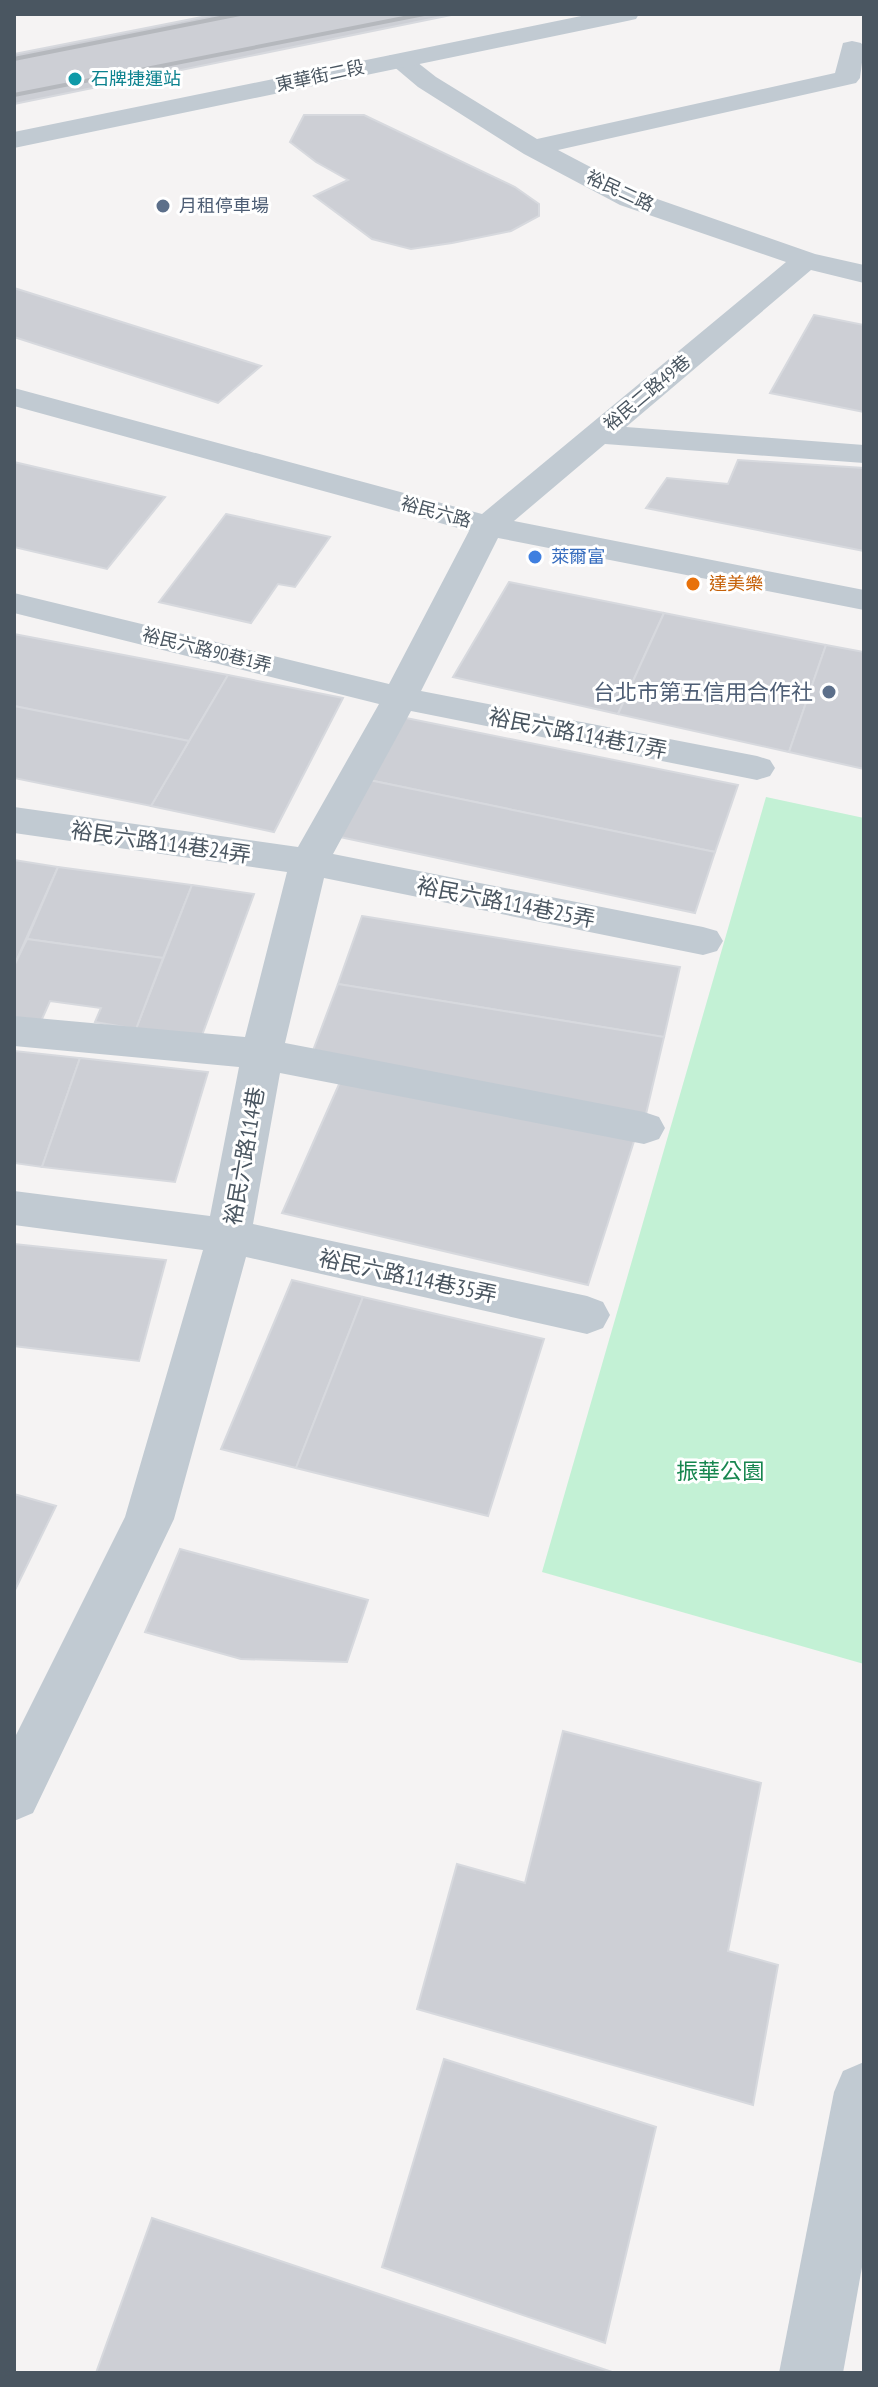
<svg xmlns="http://www.w3.org/2000/svg" width="878" height="2387" font-family="'PT Sans Narrow','Noto Sans TC',sans-serif">
	<style>
		.green { fill: #c3f1d5 }
		.building { fill: #cdcfd5; stroke: #d7d9de; stroke-width: 2 }
		.lines { fill: none; stroke-linecap: round; stroke-linejoin: round }
		.minor { fill: #c1cad2; fill-rule: evenodd }
		.tertiary { fill: #c1cad2; fill-rule: evenodd }
		.rail { stroke: #b5b8bd; stroke-width: 4 }
		.culture-dot { fill: #0f9aa8; stroke: #fff; stroke-width: 3 }
		.service-dot { fill: #5c6f8a; stroke: #fff; stroke-width: 3 }
		.shop-dot { fill: #3f7fe0; stroke: #fff; stroke-width: 3 }
		.food-dot { fill: #e8710a; stroke: #fff; stroke-width: 3 }
		.labels { text-anchor: middle; stroke-width: 6; stroke-linejoin: round; paint-order: stroke }
		.far-street-label { font-size: 18px; fill: #4a5661; stroke: #fff }
		.far-culture-label { font-size: 18px; fill: #0d838f; stroke: #fff; text-anchor: start }
		.far-service-label { font-size: 18px; fill: #4e5e75; stroke: #fff; text-anchor: start }
		.far-shop-label { font-size: 18px; fill: #366cbe; stroke: #fff; text-anchor: start }
		.far-food-label { font-size: 18px; fill: #c56008; stroke: #fff; text-anchor: start }
		.service-label { font-size: 22px; fill: #4e5e75; stroke: #fff; text-anchor: end }
		.street-label { font-size: 22px; fill: #4a5661; stroke: #fff }
		.park-label { font-size: 22px; fill: #17864f; stroke: #fff }
	</style>
	<rect width="100%" height="100%" fill="#f5f3f3"/>
	<polygon class="green" points="766,797 864,818 864,1664 542,1572"/>
	<g class="building">
		<polygon points="217,14 456,14 14,104 14,54"/>
		<polygon points="304,115 364,115 515,187 539,204 539,216 511,231 452,243 411,249 372,239 314,196 348,180 316,162 290,142"/>
		<polygon points="14,288 261,366 218,403 14,337"/>
		<polygon points="814,315 864,325 864,412 770,393"/>
		<polygon points="738,460 864,468 864,551 646,508 667,478 728,484"/>
		<polygon points="14,462 165,497 107,569 14,547"/>
		<polygon points="226,514 330,537 295,587 278,584 251,623 159,602"/>
		<polygon points="509,582 664,613 618,714 453,677"/>
		<polygon points="664,613 826,645 789,752 618,714"/>
		<polygon points="14,634 228,675 189,741 14,706"/>
		<polygon points="826,645 864,652 864,769 789,752"/>
		<polygon points="228,675 343,698 274,832 151,806"/>
		<polygon points="14,706 189,741 151,806 14,778"/>
		<polygon points="401,717 738,785 715,852 369,780"/>
		<polygon points="369,780 715,852 695,913 340,837"/>
		<polygon points="14,860 58,867 14,966"/>
		<polygon points="58,867 192,885 163,958 27,939"/>
		<polygon points="192,885 254,894 201,1038 136,1029"/>
		<polygon points="362,916 680,967 664,1037 338,984"/>
		<polygon points="27,939 163,958 136,1029 95,1022 101,1008 50,1001 38,1028 14,1025 14,966"/>
		<polygon points="338,984 664,1037 646,1114 311,1056"/>
		<polygon points="14,1051 80,1058 42,1167 14,1163"/>
		<polygon points="80,1058 208,1072 175,1182 42,1167"/>
		<polygon points="344,1073 635,1138 588,1285 282,1213"/>
		<polygon points="14,1244 166,1260 139,1361 14,1346"/>
		<polygon points="292,1280 363,1297 296,1468 221,1449"/>
		<polygon points="363,1297 544,1339 488,1516 296,1468"/>
		<polygon points="14,1494 56,1506 14,1592"/>
		<polygon points="180,1549 368,1600 347,1662 241,1659 145,1632"/>
		<polygon points="563,1731 761,1783 728,1951 778,1965 753,2105 417,2009 457,1864 525,1883"/>
		<polygon points="444,2059 656,2127 605,2343 382,2267"/>
		<polygon points="152,2218 615,2373 96,2373"/>
	</g>
	<g class="lines">
		<g class="minor">
			<polygon points="852,41 861,43 864,47 860,78 856,83 558,150 640,193 815,254 864,265 864,283 811,270 626,427 864,445 864,463 605,444 514,521 864,590 864,610 498,538 421,691 757,756 770,760 775,768 770,776 757,780 411,711 333,854 703,927 717,931 723,941 717,951 703,955 324,878 285,1043 644,1112 659,1117 665,1128 659,1139 644,1144 280,1073 253,1224 587,1296 603,1302 610,1315 603,1328 587,1334 246,1257 174,1519 33,1813 14,1821 14,1739 125,1517 203,1250 14,1225 14,1191 210,1216 239,1067 14,1046 14,1016 245,1037 287,872 14,833 14,807 298,847 379,704 14,613 14,593 389,684 469,531 14,406 14,388 482,514 786,262 620,205 524,154 418,87 386,60 390,55 408,55 436,77 537,139 835,73 843,43"/>
			<polygon points="864,2062 864,2256 843,2373 779,2373 834,2092 843,2071"/>
		</g>
		<polygon class="tertiary" points="591,14 639,14 636,19 627,21 14,148 14,132"/>
		<g class="rail">
			<polyline points="14,59 240,14"/>
			<polyline points="14,95 424,14"/>
		</g>
	</g>
	<circle class="culture-dot" cx="75" cy="79" r="8"/>
	<g class="service-dot">
		<circle cx="163" cy="206" r="8"/>
		<circle cx="829" cy="692" r="8"/>
	</g>
	<circle class="shop-dot" cx="535" cy="557" r="8"/>
	<circle class="food-dot" cx="693" cy="584" r="8"/>
	<g class="labels">
		<g class="far-street-label">
			<text transform="translate(320 76) rotate(-12)" y="6">東華街二段</text>
			<text transform="translate(620 191) rotate(25)" y="6">裕民二路</text>
			<text transform="translate(647 393) rotate(-40)" y="6">裕民二路49巷</text>
			<text transform="translate(436 512) rotate(15)" y="6">裕民六路</text>
			<text transform="translate(207 650) rotate(14)" y="6">裕民六路90巷1弄</text>
		</g>
		<g class="far-culture-label">
			<text x="91" y="85">石牌捷運站</text>
		</g>
		<g class="far-service-label">
			<text x="179" y="212">月租停車場</text>
		</g>
		<g class="far-shop-label">
			<text x="551" y="563">萊爾富</text>
		</g>
		<g class="far-food-label">
			<text x="709" y="590">達美樂</text>
		</g>
		<g class="service-label">
			<text x="813" y="700">台北市第五信用合作社</text>
		</g>
		<g class="street-label">
			<text transform="translate(578 733) rotate(11)" y="8">裕民六路114巷17弄</text>
			<text transform="translate(161 842) rotate(8)" y="8">裕民六路114巷24弄</text>
			<text transform="translate(506 902) rotate(11)" y="8">裕民六路114巷25弄</text>
			<text transform="translate(244 1156) rotate(-80)" y="8">裕民六路114巷</text>
			<text transform="translate(408 1276) rotate(12)" y="8">裕民六路114巷35弄</text>
		</g>
		<g class="park-label">
			<text x="720" y="1479">振華公園</text>
		</g>
	</g>
	<rect width="878" height="2387" fill="none" stroke="#4a5661" stroke-width="32"/>
</svg>
